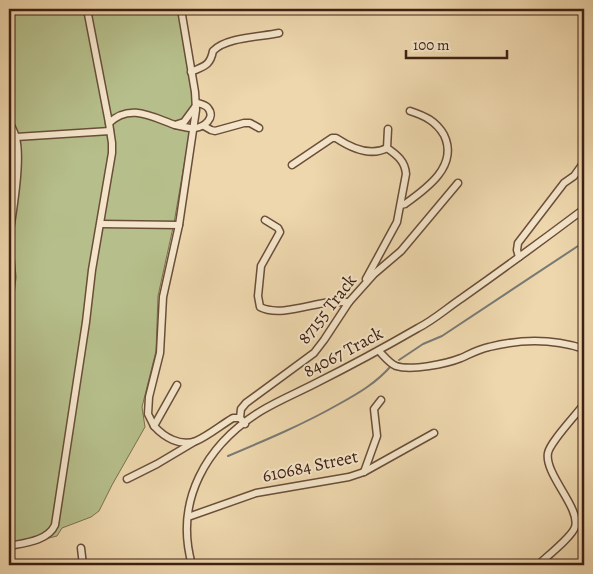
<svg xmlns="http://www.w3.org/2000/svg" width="593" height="574" font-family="Alegreya,serif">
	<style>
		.green { fill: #b6bf8b; stroke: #7a7050 }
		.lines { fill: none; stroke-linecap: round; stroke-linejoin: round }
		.stream { stroke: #797a76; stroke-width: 2 }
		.minor-casing { stroke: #6a4e3a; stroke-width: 9 }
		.minor { stroke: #f4e5ca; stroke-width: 6 }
		.labels { text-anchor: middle; stroke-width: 4; stroke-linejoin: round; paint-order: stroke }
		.street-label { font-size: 18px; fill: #3e2014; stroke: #f4e5ca }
	</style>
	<rect width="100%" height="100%" fill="#eed7ad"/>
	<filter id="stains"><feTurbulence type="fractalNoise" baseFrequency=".004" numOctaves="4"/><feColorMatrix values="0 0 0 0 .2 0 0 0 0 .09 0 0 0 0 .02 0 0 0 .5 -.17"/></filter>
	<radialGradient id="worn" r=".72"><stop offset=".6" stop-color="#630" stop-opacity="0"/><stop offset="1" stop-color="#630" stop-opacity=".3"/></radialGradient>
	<polygon class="green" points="9,9 178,9 193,102 193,113 174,223 158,296 156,351 142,407 145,427 112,485 99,511 91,517 62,528 57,536 9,548"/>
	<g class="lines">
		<g class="stream">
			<polyline points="399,360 423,344 442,336 584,242"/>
			<path d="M228,456C266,440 304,424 339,404C359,393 376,383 391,366"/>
		</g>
		<defs>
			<g id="minor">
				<path d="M191,72C204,66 210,66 213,51C226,37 261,37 279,33"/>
				<path d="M198,103C201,104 206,105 208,108C216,118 204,127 195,128C189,129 181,126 175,125L184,122Z"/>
				<path d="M9,121C11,126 14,131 15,135C23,156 12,215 9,238"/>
				<path d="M109,123C130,103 152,117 175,125"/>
				<polyline points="204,126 211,130 215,131 244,123 250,123 259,128"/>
				<polyline points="16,137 110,131"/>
				<path d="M292,165L332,138H336C351,148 370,157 387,148"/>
				<path d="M401,205L405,204C426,189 459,166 444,135C436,121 425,116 410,111"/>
				<path d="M265,220L278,228L280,232L261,266L258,296L260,307C277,316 306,306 324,303C332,302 341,302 349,302"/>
				<polyline points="101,224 179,225"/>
				<polyline points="9,239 12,277 9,306"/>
				<polyline points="519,257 517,250 518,243 564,183 574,176 584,162"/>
				<path d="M366,279L397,222L406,174C405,161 397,155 387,148L388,129"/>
				<path d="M379,351C384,356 389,363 396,366C411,371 446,364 461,358C470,354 479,349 489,347C521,339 554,339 584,349"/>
				<path d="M177,385L154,426C164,437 180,447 196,441C208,436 221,425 233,418H240"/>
				<polyline points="245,424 240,418 241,409 246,403 314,353 324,340 349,302 374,274 401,251 458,183"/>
				<polyline points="154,426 148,414 149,397 160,353 163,297 179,225 196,110 195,92 181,9"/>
				<polyline points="364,472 377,436 374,409 381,400"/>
				<polyline points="127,479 157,464 194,442"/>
				<polyline points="188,517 256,493 349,477 364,472 434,433"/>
				<path d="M9,546C24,543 48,541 55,525L86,322L92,270L112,153V143L109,123L87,9"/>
				<polyline points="81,548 83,565"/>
				<path d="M192,565C174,501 206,445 261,411C279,400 299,392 318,382C352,365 385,347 418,328C434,320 447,308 462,298C503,269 544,239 584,209"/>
				<path d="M538,565C546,557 572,537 575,527C581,508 544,474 548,453C550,442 577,414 584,404"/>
			</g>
		</defs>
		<use href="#minor" class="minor-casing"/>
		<use href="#minor" class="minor"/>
	</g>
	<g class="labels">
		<g class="street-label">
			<text transform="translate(327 309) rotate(-52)" y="6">87155 Track</text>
			<text transform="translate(343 352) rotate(-28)" y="6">84067 Track</text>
			<text transform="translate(310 466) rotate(-12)" y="6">610684 Street</text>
		</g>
	</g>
	<rect width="593" height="574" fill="none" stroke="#eed7ad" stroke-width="30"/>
	<rect x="10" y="10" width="573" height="554" fill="none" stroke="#3e2014" stroke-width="2.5"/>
	<rect x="15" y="15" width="563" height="544" fill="none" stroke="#3e2014"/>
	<path d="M406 50v8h101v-8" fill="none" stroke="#3e2014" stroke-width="2.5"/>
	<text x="413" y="50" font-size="15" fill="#3e2014" stroke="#f4e5ca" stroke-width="4" paint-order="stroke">100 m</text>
	<rect width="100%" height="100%" filter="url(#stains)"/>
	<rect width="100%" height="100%" fill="url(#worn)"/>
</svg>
